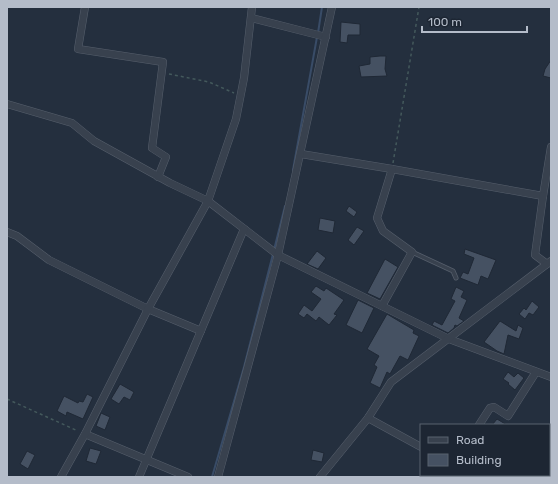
<svg xmlns="http://www.w3.org/2000/svg" width="558" height="484" font-family="Rubik,sans-serif">
	<style>
		.lines { fill: none; stroke-linecap: round; stroke-linejoin: round }
		.stream { stroke: #394c67; stroke-width: 2 }
		.building { fill: #455162; stroke: #1f2835 }
		.service-casing { stroke: #565f6c; stroke-width: 5 }
		.minor-casing { stroke: #565f6c; stroke-width: 8 }
		.path { stroke: #44595c; stroke-width: 1.5; stroke-dasharray: 3 3; stroke-linecap: butt }
		.service { stroke: #38414e; stroke-width: 3.5 }
		.minor { stroke: #38414e; stroke-width: 7 }
	</style>
	<rect width="100%" height="100%" fill="#242f3e"/>
	<g class="lines">
		<g class="stream">
			<polyline points="318,33 322,7"/>
			<polyline points="293,170 317,37"/>
			<polyline points="274,250 285,206"/>
			<polyline points="212,477 244,367 273,254"/>
		</g>
	</g>
	<g class="building">
		<polygon points="341,22 360,24 360,35 348,35 347,43 340,42"/>
		<polygon points="380,56 386,56 385,69 387,76 361,77 359,66 370,64 370,57"/>
		<polygon points="551,60 551,78 543,76 545,69"/>
		<polygon points="349,206 357,212 354,217 346,211"/>
		<polygon points="320,218 335,221 333,233 318,230"/>
		<polygon points="357,227 364,231 354,245 348,240"/>
		<polygon points="465,249 496,260 488,279 481,276 478,285 460,278 463,272 468,274 474,258 464,254"/>
		<polygon points="317,251 326,258 318,269 307,264"/>
		<polygon points="385,259 398,267 380,299 367,293"/>
		<polygon points="316,286 324,291 326,288 344,300 334,314 337,315 329,325 319,317 316,321 307,314 304,318 298,314 304,305 312,311 321,299 311,292"/>
		<polygon points="456,287 464,291 461,297 467,300 459,318 464,321 457,326 455,325 454,328 448,333 432,325 434,321 442,325 455,301 451,299"/>
		<polygon points="358,300 374,308 362,333 346,325"/>
		<polygon points="532,301 539,307 533,315 529,313 525,319 519,314 524,308 526,310"/>
		<polygon points="387,314 414,330 413,333 419,336 408,360 400,356 390,374 387,372 380,388 370,383 377,367 374,365 379,356 367,349"/>
		<polygon points="500,321 516,331 518,325 523,328 519,339 508,335 504,354 497,351 484,342"/>
		<polygon points="508,372 514,377 518,373 524,378 515,390 508,384 509,383 503,379"/>
		<polygon points="120,384 134,392 130,400 124,397 119,404 111,399"/>
		<polygon points="87,394 93,397 83,419 67,412 66,416 57,411 64,396 78,403 79,401 83,402"/>
		<polygon points="101,413 110,417 105,430 96,426"/>
		<polygon points="497,419 507,425 492,425"/>
		<polygon points="90,448 101,451 96,464 86,461"/>
		<polygon points="313,450 324,453 322,462 311,460"/>
		<polygon points="27,451 35,455 28,469 20,464"/>
	</g>
	<g class="lines">
		<defs>
			<polyline id="service" points="412,252 453,271 456,278"/>
			<g id="minor">
				<polyline points="85,7 78,49 163,62 152,148 166,157 158,177"/>
				<polyline points="252,18 326,37"/>
				<polyline points="7,104 72,123 94,141 170,183 208,201 278,255 449,339 551,377"/>
				<polyline points="301,154 392,169 543,196 551,147"/>
				<polyline points="543,196 535,255 547,264"/>
				<polyline points="7,232 17,236 49,260 148,309 201,331"/>
				<polyline points="382,306 412,252 383,231 377,218 392,169"/>
				<polyline points="368,418 421,447"/>
				<polyline points="479,425 490,408 494,407 508,416 536,372"/>
				<polyline points="85,434 188,477"/>
				<polyline points="530,475 534,477"/>
				<polyline points="61,477 85,434 148,309 208,201 236,119 244,78 252,7"/>
				<polyline points="139,477 244,229"/>
				<polyline points="218,477 278,255 332,7"/>
				<polyline points="320,477 368,418 391,382 551,261"/>
				<polyline points="447,477 448,475"/>
			</g>
		</defs>
		<use href="#service" class="service-casing"/>
		<use href="#minor" class="minor-casing"/>
		<g class="path">
			<polyline points="169,74 209,82 234,93"/>
			<polyline points="393,163 419,7"/>
			<polyline points="7,399 78,431"/>
		</g>
		<use href="#service" class="service"/>
		<use href="#minor" class="minor"/>
	</g>
	<rect width="558" height="484" fill="none" stroke="#b4bcc9" stroke-width="16"/>
	<rect x="420" y="424" width="130" height="52" fill="#1d2633" stroke="#59626f"/>
	<rect x="428" y="437" width="20" height="6" fill="#38414e" stroke="#59626f"/>
	<text x="456" y="444" font-size="12" fill="#b4bcc9">Road</text>
	<rect x="428" y="454" width="20" height="12" fill="#455162" stroke="#59626f"/>
	<text x="456" y="464" font-size="12" fill="#b4bcc9">Building</text>
	<path d="M422 26v6h105v-6" fill="none" stroke="#b4bcc9" stroke-width="2"/>
	<text x="428" y="26" font-size="12" fill="#b4bcc9" stroke="#1d2633" stroke-width="3" paint-order="stroke">100 m</text>
</svg>
